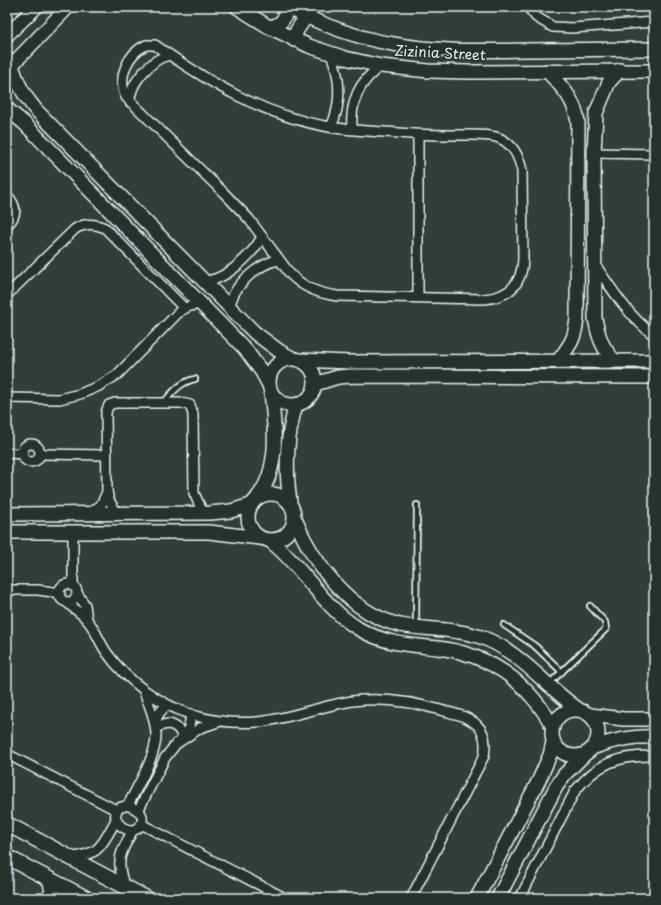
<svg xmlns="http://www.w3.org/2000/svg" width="661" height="905" font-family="'Playpen Sans',sans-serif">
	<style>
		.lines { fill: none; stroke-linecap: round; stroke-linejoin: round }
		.lane-casing { stroke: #e8f1f8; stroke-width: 8 }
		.street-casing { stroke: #e8f1f8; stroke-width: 12 }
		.secondary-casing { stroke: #e8f1f8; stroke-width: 16 }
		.primary-casing { stroke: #e8f1f8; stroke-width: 17 }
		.lane { stroke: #26332d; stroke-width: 4.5 }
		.street { stroke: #26332d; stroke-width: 9 }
		.secondary { stroke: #26332d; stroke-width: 13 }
		.primary { stroke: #26332d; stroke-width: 14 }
		.labels { text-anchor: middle; stroke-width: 3; stroke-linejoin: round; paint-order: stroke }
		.street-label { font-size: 14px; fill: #e8f1f8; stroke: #26332d }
	</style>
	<rect width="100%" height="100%" fill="#323e39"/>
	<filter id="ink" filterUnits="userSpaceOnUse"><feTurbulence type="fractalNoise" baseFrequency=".025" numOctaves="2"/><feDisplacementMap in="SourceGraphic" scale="8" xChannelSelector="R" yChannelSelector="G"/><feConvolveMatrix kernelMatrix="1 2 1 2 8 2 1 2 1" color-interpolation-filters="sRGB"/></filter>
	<g filter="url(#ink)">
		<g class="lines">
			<defs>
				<g id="lane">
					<path d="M163,403C173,392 180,382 195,379"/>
					<polyline points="504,625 535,646 562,672"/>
					<polyline points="416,626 417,505"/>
					<polyline points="549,684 606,629 605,622 590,606"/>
				</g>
				<g id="street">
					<polyline points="528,7 536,17 553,27 573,28 654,22"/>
					<path d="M146,45H155C210,83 262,115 329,127C352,131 376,131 399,133C419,135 439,135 460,135C471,135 484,134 496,137C512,142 519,155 522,171L523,259C522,284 509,297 484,299L337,296C318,293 304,288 290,274L249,219L224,193L126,97C117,78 127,54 146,45Z"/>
					<path d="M130,102C129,83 152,59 169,55"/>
					<path d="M331,127C342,103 341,79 331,54"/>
					<path d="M352,129C350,103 359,81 381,66"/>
					<polyline points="418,135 418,297"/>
					<polyline points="594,153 654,154"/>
					<path d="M7,195C17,206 18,215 7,225"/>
					<path d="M596,266C613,291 629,317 654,335"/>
					<path d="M204,281C225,281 252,255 262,237"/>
					<path d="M7,295L75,229C85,223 94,223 105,228L182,306"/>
					<path d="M230,307C232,286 258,264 278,260"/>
					<polyline points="7,398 59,399 80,394 99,386 117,375 180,311 190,306 200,304"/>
					<circle cx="31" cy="453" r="9"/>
					<polyline points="7,453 23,454"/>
					<polyline points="40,454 106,455"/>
					<polyline points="90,513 101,505 107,492"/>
					<path d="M118,513C111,506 108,500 107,491L106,412L109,405L115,403H181L190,405L193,414L194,493L203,513"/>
					<polyline points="73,532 73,586"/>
					<circle cx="68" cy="593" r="9"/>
					<polyline points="7,590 38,590 60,593"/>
					<polyline points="77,593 85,605 87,620"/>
					<path d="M67,602C73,609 82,613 87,620C95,628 100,644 107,653C127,681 159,704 192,715C213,721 235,724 257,722C289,719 320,706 352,701C383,697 414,702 444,711C456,714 468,716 477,725C486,733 486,745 484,756L411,898"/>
					<path d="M156,724C156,715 161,710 168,705"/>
					<path d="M156,728C169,721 178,724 183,738"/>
					<polyline points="183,737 189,727 191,714"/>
					<polyline points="7,754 116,810"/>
					<path d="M128,805C137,787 157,755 156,734C155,719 149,704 143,689"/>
					<path d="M128,805C131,807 136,809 139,811C146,818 141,831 131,830C120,829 110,817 119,808Z"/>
					<polyline points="138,811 165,758 176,744 200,728 218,722"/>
					<polyline points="141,824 285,898"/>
					<path d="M71,858C79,856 89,855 96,850C105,843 110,830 116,820"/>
					<path d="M125,887C115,861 120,853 133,830"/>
					<path d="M520,898L575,791C597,763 620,755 654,756"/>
					<polyline points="653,898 654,897"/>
				</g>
				<g id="secondary">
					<polyline points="237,7 269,27 309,46 345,58 381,66 428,71 467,72 654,71"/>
					<path d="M287,7C320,24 356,38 393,44C437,52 482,51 526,50C569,50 611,49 654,49"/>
					<path d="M269,27C280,25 288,19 284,7"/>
					<polyline points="7,35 36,7"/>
					<polyline points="294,40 297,30 306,17"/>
					<path d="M12,65C18,85 23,94 36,110L255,333L279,351L292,358"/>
					<polyline points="7,70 68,7"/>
					<path d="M547,71C563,88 574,98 578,122L577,318C575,339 571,344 558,361"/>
					<polyline points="7,109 24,123 245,349 262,372 269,385"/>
					<circle cx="292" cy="382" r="23"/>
					<polyline points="300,360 348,362 654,361"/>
					<path d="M615,361C602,349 598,335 595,318L594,153L596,113L609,82L620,70"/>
					<polyline points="315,384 338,377 351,376 654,377"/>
					<circle cx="271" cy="517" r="23"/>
					<path d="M257,498C280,469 275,427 271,392"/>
					<path d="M290,502C285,468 286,438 296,405"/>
					<polyline points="7,514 210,513 231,511 251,505"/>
					<path d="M295,519C313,564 351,614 400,625C426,630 455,628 481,637C520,651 545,686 578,709"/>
					<polyline points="7,532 209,532 260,538"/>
					<path d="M269,540C303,566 322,607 359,629C385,644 409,645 438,648C489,654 528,682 553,727"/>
					<circle cx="575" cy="733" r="23"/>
					<polyline points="590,715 624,719 654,719"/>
					<path d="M595,747C614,740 633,736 654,737"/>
					<polyline points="50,879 52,898"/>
					<polyline points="477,898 539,780 550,755 553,742"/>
					<polyline points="498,898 556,787 564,775 584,755"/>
				</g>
				<g id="primary">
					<polyline points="7,824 146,898"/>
					<polyline points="7,857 86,898"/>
				</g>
			</defs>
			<use href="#lane" class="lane-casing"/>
			<use href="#street" class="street-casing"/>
			<use href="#secondary" class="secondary-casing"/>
			<use href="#primary" class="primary-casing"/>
			<use href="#lane" class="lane"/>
			<use href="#street" class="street"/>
			<use href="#secondary" class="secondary"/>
			<use href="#primary" class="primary"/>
		</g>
	</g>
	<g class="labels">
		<g class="street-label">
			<text transform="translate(440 53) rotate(3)" y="5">Zizinia Street</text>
		</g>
	</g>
	<rect width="661" height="905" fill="none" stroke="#26332d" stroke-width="24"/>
	<rect x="12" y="12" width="637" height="881" fill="none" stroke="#e8f1f8" stroke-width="1.5" filter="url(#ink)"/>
</svg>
